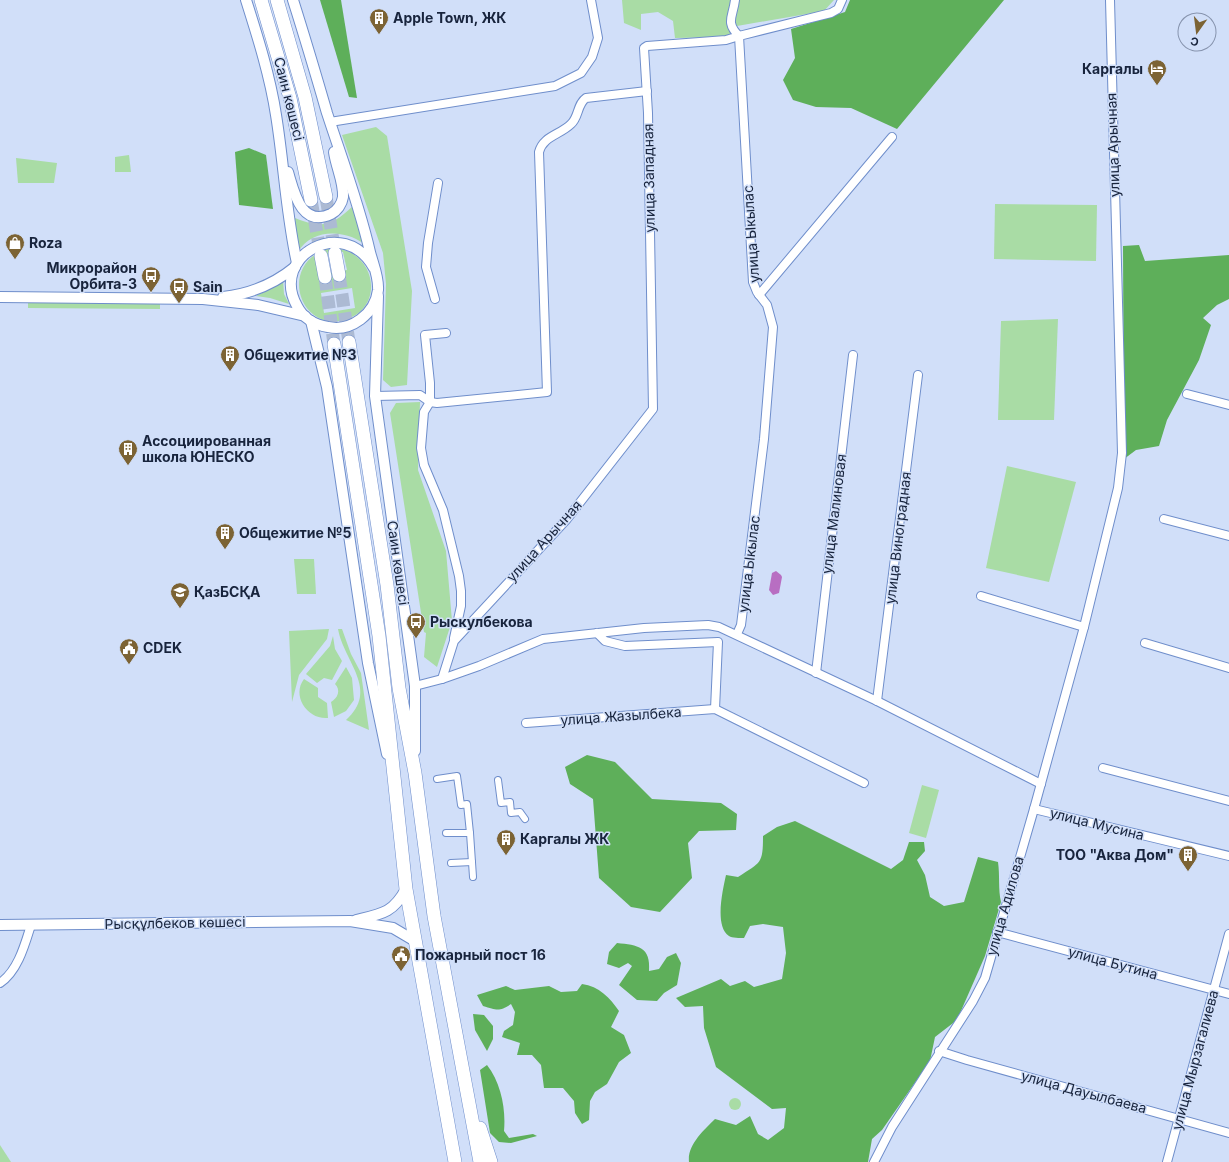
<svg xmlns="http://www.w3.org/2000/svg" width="1229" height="1162" font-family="Inter,sans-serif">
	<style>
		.green { fill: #a9dca5; fill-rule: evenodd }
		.forest { fill: #5eaf5a }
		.water { fill: #b86ec2 }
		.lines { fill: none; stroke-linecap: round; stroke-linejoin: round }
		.primary-tunnel { stroke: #acbad3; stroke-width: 13; stroke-dasharray: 13 6; stroke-linecap: butt }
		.pedestrian-casing { stroke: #6f8ecb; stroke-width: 8 }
		.minor-casing { stroke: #6f8ecb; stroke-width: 10 }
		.tertiary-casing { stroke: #6f8ecb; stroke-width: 12 }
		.primary-casing { stroke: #6f8ecb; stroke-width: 14 }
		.pedestrian { stroke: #fff; stroke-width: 6 }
		.minor { stroke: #fff; stroke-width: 8 }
		.tertiary { stroke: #fff; stroke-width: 10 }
		.primary { stroke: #fff; stroke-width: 13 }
		.labels { text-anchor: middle; stroke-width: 3; stroke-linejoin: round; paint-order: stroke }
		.poi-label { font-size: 14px; font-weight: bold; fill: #18243d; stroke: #d1dff9; text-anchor: start }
		.street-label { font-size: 14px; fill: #18243d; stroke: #d1dff9 }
	</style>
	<rect width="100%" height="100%" fill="#d1dff9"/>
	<g class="green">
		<polygon points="622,0 834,0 824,11 737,26 727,37 675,38 673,21 658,12 641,14 641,30 624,23"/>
		<polygon points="376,127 387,136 412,291 407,385 391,387 383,380 386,284 383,253 342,135"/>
		<polygon points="129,155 131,172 115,172 115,157"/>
		<polygon points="16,158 57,163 54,183 18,183"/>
		<polygon points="995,204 1097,205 1096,261 994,259"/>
		<path d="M353,206L363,243C343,229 311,229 298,252L295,218C322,229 332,226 353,206Z"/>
		<path d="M331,248C376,248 387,309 344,320C297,332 278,260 331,248ZM343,252L347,270L318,275L315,256ZM352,288L355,308L324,313L321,293Z"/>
		<polygon points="283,279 284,294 289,304 270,298 256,296 270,289"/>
		<polygon points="28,301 160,304 160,309 28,308"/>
		<polygon points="1058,319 1054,420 998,420 1001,321"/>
		<polygon points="420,402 418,470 446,551 452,621 437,667 424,657 426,633 424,632 390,413 396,403"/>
		<polygon points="1007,466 1076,482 1049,582 986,568"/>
		<polygon points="294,559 314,559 316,594 297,594"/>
		<polygon points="329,629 327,639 299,675 292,702 289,631"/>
		<path d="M338,629H342L351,654L361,673L369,730L346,720C380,690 344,662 338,629Z"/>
		<polygon points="333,636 335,649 342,661 332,680 324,678 317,683 306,674 330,646"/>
		<path d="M346,667L352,678L354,700L346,711L334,717L331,702C338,698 341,690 335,684Z"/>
		<path d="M304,679L318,688V697L327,703L328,718C308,720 291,696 304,679Z"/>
		<polygon points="922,785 939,790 926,838 909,833"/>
		<circle cx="735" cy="1104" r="6"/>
		<polygon points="0,1145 11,1162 0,1162"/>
	</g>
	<g class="forest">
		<polygon points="320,0 341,0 357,98 349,97"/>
		<polygon points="850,0 1004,0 897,129 851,108 816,107 793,100 783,80 795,58 791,29 845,12"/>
		<polygon points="249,148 266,155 273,209 239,205 235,152"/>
		<polygon points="1139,245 1145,261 1229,255 1229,299 1217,305 1203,318 1211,325 1199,360 1167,420 1159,446 1136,450 1124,459 1123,246"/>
		<polygon points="587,755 615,762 652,799 721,803 737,814 736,830 699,831 688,843 692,878 660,912 631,907 599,878 593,799 570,784 565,767"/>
		<path d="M795,821L891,869L903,860L909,842H924L925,851L917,860L925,875L930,897L944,906L964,902L978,857L998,862C1000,876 998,889 1001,902L985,956L957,1020L935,1037L930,1061L882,1130L872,1139L868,1162H689C687,1145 704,1130 715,1119L736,1125L750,1116L758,1134L768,1140L784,1128L786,1108L772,1109L716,1067L704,1028L703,1006L685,1007L676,998L721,979L730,986L745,981L754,987L782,979L786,953L783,927L763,924L750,926L744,938C740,938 732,938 729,936C714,926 723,889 726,875L738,877C761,862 763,864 763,836L777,827Z"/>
		<path d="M617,943C638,945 651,947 649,971L659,969L667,957L676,953L681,963L677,985L664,993L657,1001L637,1000L619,985L632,966L628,963L619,968L607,964L609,952Z"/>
		<path d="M582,984C599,986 610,998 619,1011L611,1027L624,1035L631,1053L619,1062L607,1084L595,1092L590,1101L589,1120L582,1124L575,1113L574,1101L563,1088H544L541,1065L532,1055H517L520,1043L502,1037L504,1031L513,1025L515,1012L511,1004C499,1012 497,1010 483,1006L477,995L506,986L515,990L549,986L561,992L577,991Z"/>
		<polygon points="473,1014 484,1015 493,1026 493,1039 487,1051 475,1030"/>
		<path d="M487,1065C501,1083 506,1109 504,1131L509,1138L533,1134L537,1136L511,1143L499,1142L490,1133L480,1070Z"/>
	</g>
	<polygon class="water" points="776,571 781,575 782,577 779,593 773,595 769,590 772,573"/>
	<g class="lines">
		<g class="primary-tunnel">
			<polyline points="326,197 335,253"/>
			<polyline points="311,200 321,256"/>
			<polyline points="339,275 349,342"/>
			<polyline points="325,277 334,344"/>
		</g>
		<defs>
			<g id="pedestrian">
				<polyline points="437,779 457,776 461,805 467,804 470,833"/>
				<polyline points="498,780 501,803 510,802 511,813 520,812 525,819"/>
				<polyline points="446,833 470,833 473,877"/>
				<polyline points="451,863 472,862"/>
			</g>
			<g id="minor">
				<polyline points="330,122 555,86 581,73 592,57 598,38 591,0"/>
				<polyline points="759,295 892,137"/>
				<polyline points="435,299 426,267 428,243 438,183"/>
				<polyline points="446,333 425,335 430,383 430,402 424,412 421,448 424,465 443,510 459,576 461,591 461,606 454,638"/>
				<polyline points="1187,394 1229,405"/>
				<path d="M375,396L420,395L430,402L437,403L547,392L539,152C543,136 560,135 571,124C579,117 577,104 586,98L647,91"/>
				<polyline points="1164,519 1229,536"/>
				<polyline points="981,596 1084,627"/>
				<polyline points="597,633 605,641 625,646 718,642 715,709"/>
				<polyline points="737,634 741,625 764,439 773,327 767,305 757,292 753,282 739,36 831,13 838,9 842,0"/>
				<polyline points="1145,643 1229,668"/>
				<polyline points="816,673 853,355"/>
				<path d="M442,679L454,641L567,519L653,409L648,113L644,48L647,46L726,40L739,36C725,22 733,17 735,0"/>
				<polyline points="415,686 442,679 479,666 543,639 644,628 708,625 719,627 877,701 1041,784"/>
				<polyline points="877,701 918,375"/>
				<polyline points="526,723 715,709 864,783"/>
				<polyline points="1103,768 1229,801"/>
				<polyline points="1034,809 1229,856"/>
				<polyline points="997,932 1229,994"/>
				<path d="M0,983C18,971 25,944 31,925"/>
				<polyline points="939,1051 967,1060 1229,1133"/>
				<polyline points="874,1162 892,1127 973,1001 985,978 1034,809 1084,627 1118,488 1122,453 1110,0"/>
				<polyline points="1167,1162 1229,934"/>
			</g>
			<g id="tertiary">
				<path d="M246,0C258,38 270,76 276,115C284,164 286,214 297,263"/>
				<path d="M293,0C305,38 316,75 327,113C342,159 359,204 370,252C373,264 379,277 378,290C375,314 351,332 328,327C315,325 303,318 297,306C269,256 344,214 374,268"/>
				<path d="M288,172C294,192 301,228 331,214C337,211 342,204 343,197C344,182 336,167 334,152"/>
				<polyline points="378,296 375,396 415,686 415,751"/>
				<polyline points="0,297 203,299 258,305 305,316"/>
				<path d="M223,297C250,294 273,285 295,267"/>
				<polyline points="311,321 327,387 368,663 387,754"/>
				<path d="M356,920C382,914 393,913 406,889"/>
				<polyline points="0,925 350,921 393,928 415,941"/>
			</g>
			<g id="primary">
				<polyline points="261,0 290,98 311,200"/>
				<polyline points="277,0 305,97 326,197"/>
				<polyline points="335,253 339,275"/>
				<polyline points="321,256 325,277"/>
				<polyline points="349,342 387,585 399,688 415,773 434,916 480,1162"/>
				<polyline points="334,344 379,636 406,889 455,1162"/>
				<polyline points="480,1128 491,1162"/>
			</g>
		</defs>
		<use href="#pedestrian" class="pedestrian-casing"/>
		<use href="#minor" class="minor-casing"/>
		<use href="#tertiary" class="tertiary-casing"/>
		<use href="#primary" class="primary-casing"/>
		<use href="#pedestrian" class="pedestrian"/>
		<use href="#minor" class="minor"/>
		<use href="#tertiary" class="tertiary"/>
		<use href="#primary" class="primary"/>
	</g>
	<defs>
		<symbol id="building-pin" viewBox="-11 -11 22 30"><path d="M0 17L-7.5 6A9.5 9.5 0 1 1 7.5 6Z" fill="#7c6334" stroke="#d1dff9"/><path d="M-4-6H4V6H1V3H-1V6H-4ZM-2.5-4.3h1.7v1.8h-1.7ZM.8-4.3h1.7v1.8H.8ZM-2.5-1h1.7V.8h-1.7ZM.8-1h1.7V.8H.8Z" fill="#fff"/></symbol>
		<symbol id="hotel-pin" viewBox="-11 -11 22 30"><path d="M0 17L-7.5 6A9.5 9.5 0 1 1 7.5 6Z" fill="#7c6334" stroke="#d1dff9"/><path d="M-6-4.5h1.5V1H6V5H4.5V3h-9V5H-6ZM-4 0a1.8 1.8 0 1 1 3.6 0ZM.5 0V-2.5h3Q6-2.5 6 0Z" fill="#fff"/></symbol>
		<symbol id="shop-pin" viewBox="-11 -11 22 30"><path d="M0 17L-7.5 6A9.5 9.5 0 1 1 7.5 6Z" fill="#7c6334" stroke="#d1dff9"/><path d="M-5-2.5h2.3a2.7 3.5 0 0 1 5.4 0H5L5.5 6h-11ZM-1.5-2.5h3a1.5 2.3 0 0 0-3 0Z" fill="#fff"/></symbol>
		<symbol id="bus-pin" viewBox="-11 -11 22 30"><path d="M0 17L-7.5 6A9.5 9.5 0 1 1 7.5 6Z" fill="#7c6334" stroke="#d1dff9"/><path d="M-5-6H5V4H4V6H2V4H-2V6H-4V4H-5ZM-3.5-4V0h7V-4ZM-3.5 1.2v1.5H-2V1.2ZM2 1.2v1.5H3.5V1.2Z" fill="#fff"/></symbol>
		<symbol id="university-pin" viewBox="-11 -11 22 30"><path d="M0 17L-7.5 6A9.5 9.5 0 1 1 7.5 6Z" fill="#7c6334" stroke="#d1dff9"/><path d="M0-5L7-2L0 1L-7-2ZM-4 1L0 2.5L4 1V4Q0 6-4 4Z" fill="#fff"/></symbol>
		<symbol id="civic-pin" viewBox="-11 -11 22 30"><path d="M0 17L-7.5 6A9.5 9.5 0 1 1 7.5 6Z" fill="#7c6334" stroke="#d1dff9"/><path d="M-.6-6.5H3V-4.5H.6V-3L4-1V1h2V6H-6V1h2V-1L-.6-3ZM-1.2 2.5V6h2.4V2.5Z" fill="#fff"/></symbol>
	</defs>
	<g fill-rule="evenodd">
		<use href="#building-pin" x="368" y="7" width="22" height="30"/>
		<use href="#hotel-pin" x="1146" y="58" width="22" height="30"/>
		<use href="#shop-pin" x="4" y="232" width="22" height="30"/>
		<use href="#bus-pin" x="140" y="265" width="22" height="30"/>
		<use href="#bus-pin" x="168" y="276" width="22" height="30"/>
		<use href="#building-pin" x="219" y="344" width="22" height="30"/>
		<use href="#building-pin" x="117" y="438" width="22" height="30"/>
		<use href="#building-pin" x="214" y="522" width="22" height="30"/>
		<use href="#university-pin" x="169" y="581" width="22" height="30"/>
		<use href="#bus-pin" x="405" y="611" width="22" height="30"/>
		<use href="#civic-pin" x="118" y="637" width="22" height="30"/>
		<use href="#building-pin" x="495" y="828" width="22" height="30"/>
		<use href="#building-pin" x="1177" y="844" width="22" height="30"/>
		<use href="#civic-pin" x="390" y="944" width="22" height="30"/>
	</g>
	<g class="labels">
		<g class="poi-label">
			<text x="393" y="23">Apple Town, ЖК</text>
			<text x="1143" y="74" text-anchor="end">Каргалы</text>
			<text x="29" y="248">Roza</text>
			<text x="137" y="273" text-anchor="end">Микрорайон<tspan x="137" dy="16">Орбита-3</tspan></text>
			<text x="193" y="292">Sain</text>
			<text x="244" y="360">Общежитие №3</text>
			<text x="142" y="446">Ассоциированная<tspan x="142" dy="16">школа ЮНЕСКО</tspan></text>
			<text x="239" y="538">Общежитие №5</text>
			<text x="194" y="597">ҚазБСҚА</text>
			<text x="430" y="627">Рыскулбекова</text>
			<text x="143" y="653">CDEK</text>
			<text x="520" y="844">Каргалы ЖК</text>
			<text x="1174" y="860" text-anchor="end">ТОО "Аква Дом"</text>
			<text x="415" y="960">Пожарный пост 16</text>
		</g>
		<g class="street-label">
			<text transform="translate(289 99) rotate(76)" y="5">Саин көшесі</text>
			<text transform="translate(1113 145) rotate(-92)" y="5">улица Арычная</text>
			<text transform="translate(649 178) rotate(-91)" y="5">улица Западная</text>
			<text transform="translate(751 234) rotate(-94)" y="5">улица Ыкылас</text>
			<text transform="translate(834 514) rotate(-83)" y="5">улица Малиновая</text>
			<text transform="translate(898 538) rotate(-83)" y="5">улица Виноградная</text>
			<text transform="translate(544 541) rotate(-48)" y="5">улица Арычная</text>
			<text transform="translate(398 563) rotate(82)" y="5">Саин көшесі</text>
			<text transform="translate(749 564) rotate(-83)" y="5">улица Ыкылас</text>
			<text transform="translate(621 716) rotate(-4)" y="5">улица Жазылбека</text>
			<text transform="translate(1097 824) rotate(14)" y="5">улица Мусина</text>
			<text transform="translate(1005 906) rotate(-74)" y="5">улица Адилова</text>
			<text transform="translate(175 923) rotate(-1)" y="5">Рысқұлбеков көшесі</text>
			<text transform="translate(1113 963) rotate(15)" y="5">улица Бутина</text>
			<text transform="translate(1195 1060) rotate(-75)" y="5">улица Мырзагалиева</text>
			<text transform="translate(1084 1092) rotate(15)" y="5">улица Дауылбаева</text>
		</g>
	</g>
	<g transform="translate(1197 32) rotate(194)"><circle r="19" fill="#d1dff9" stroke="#8794ae"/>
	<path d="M0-3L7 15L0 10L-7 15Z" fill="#7c6334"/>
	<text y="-6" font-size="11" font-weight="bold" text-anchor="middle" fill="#18243d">С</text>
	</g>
</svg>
